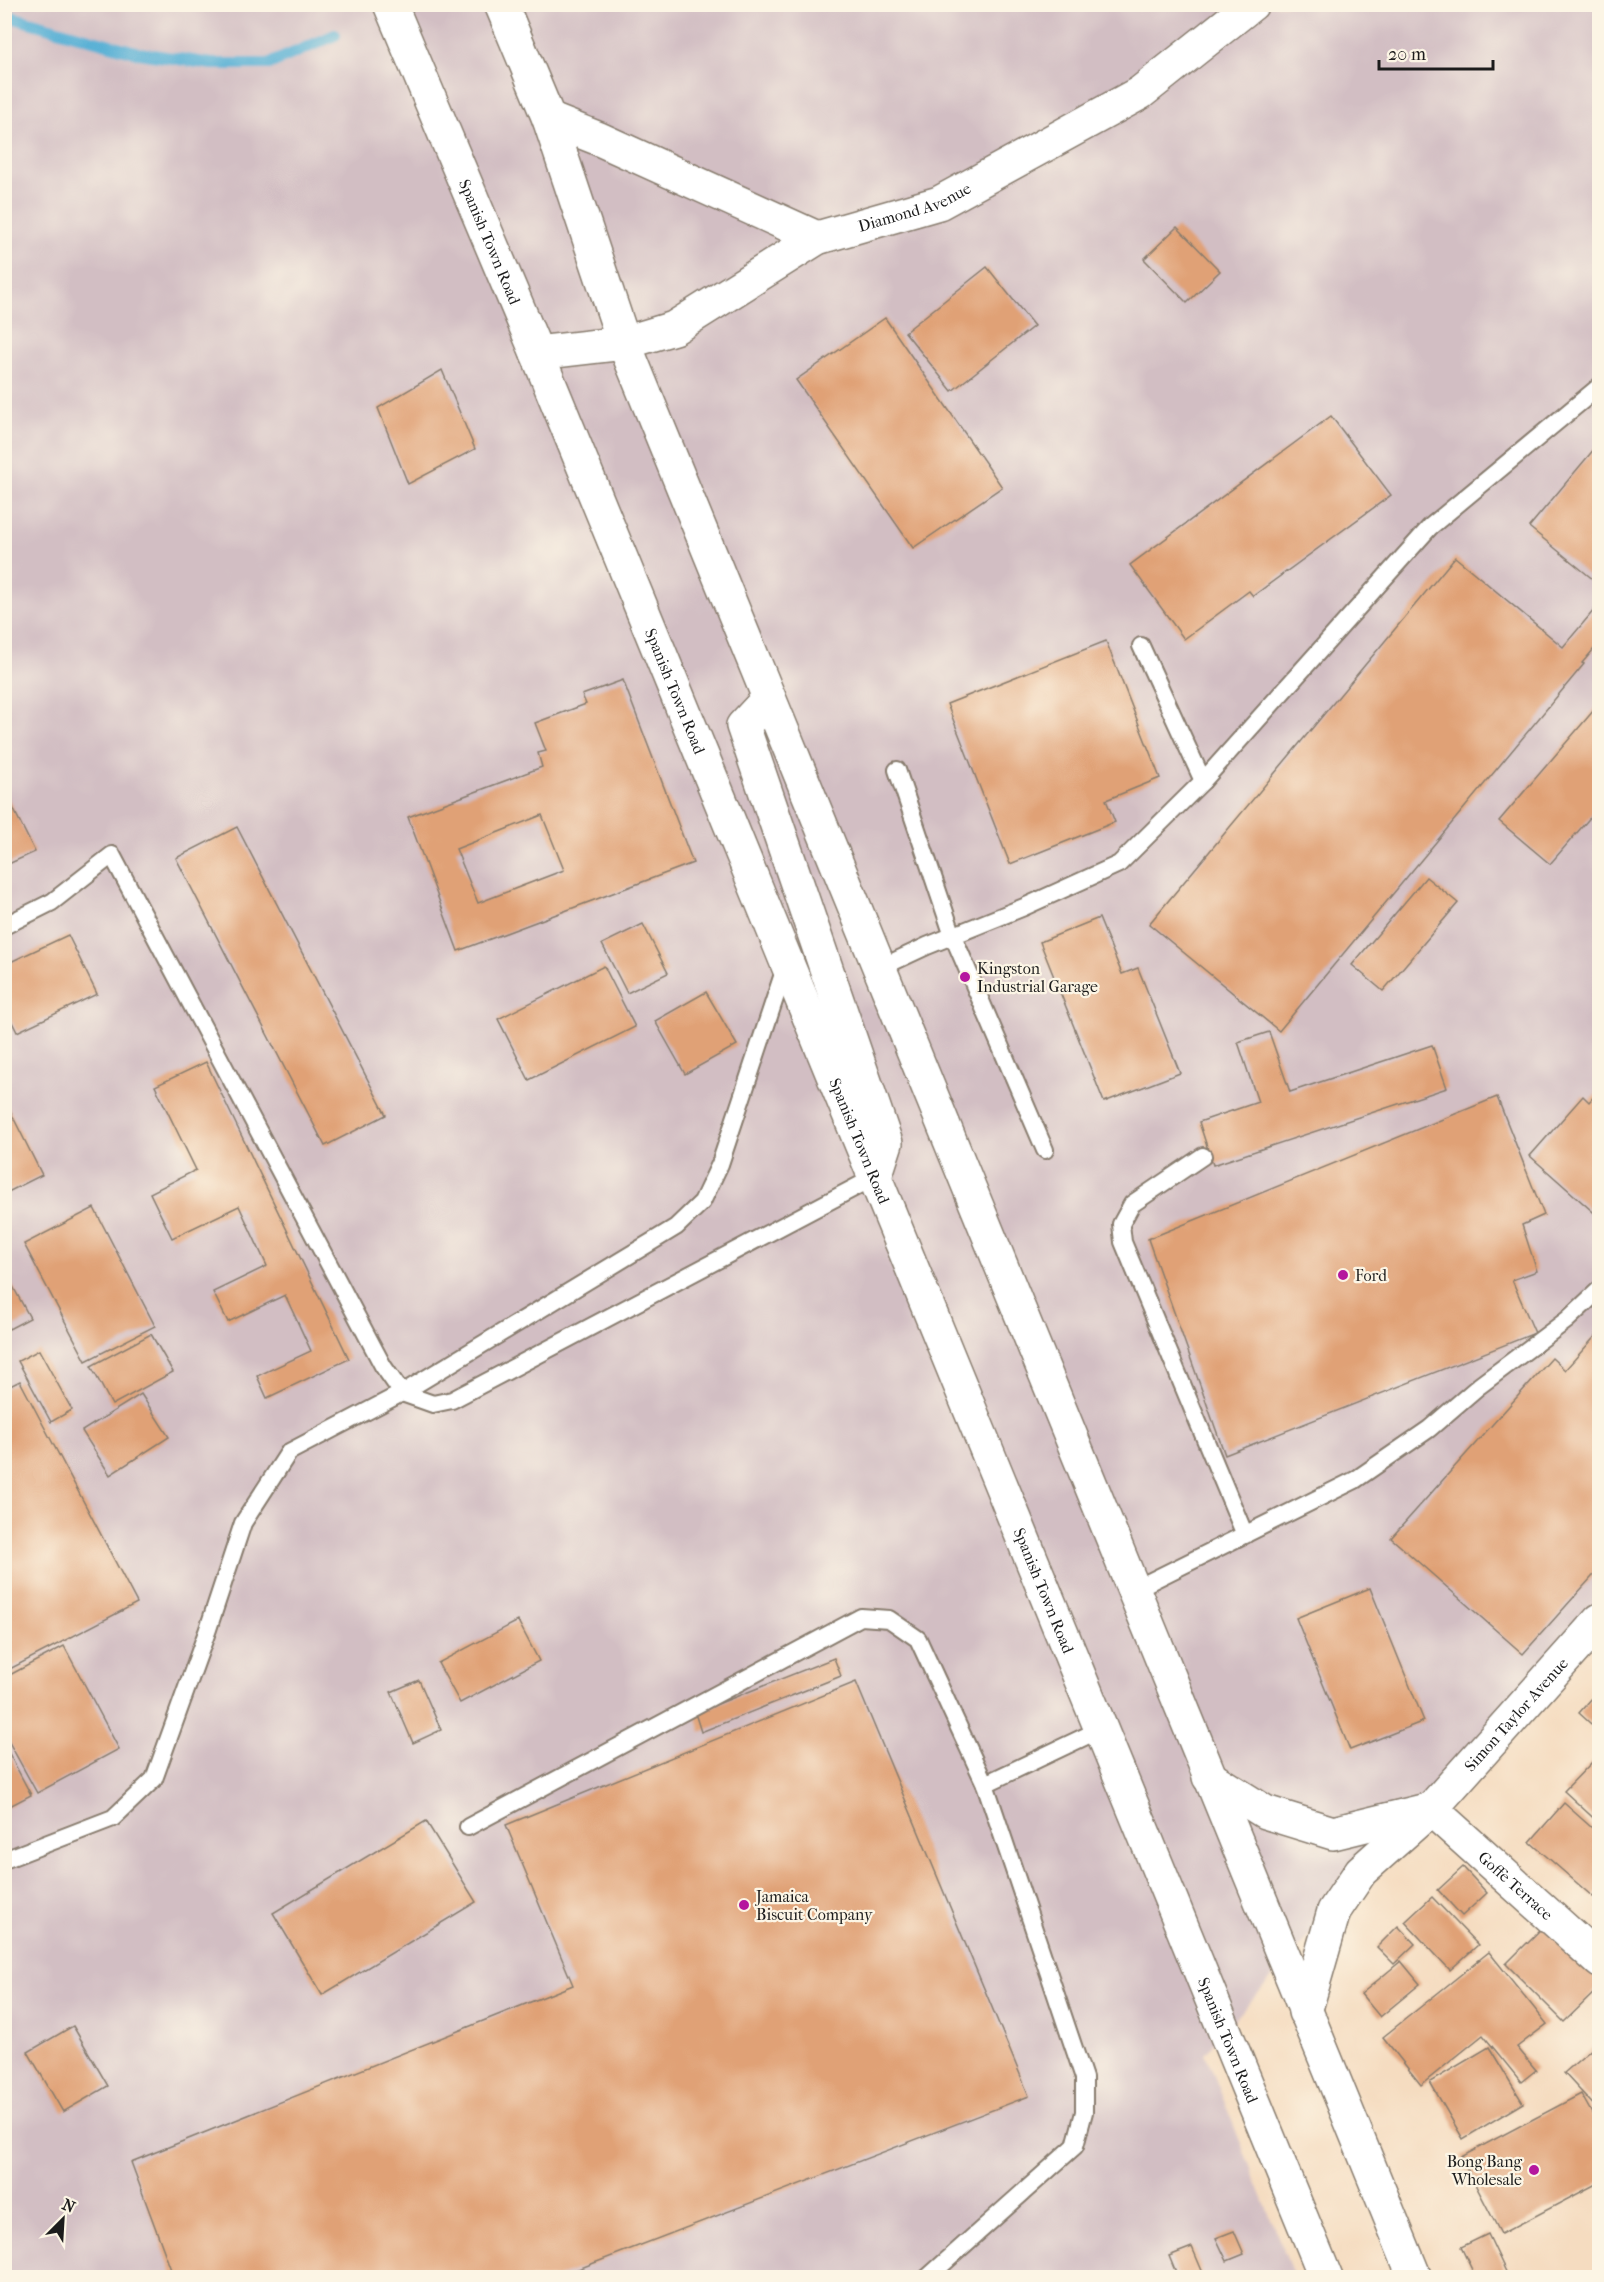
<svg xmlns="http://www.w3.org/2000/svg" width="1604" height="2282" font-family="'IM FELL French Canon',serif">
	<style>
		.industrial { fill: #d2bec3 }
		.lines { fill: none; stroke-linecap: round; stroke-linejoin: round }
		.stream { stroke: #58b0d5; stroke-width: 12 }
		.building { fill: #e0a176; fill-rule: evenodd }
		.service-casing { stroke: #887c6e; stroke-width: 20 }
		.minor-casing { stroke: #887c6e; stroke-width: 36 }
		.trunk-casing { stroke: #887c6e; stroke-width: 36 }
		.service { stroke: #fff; stroke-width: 16 }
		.minor { stroke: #fff; stroke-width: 33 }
		.trunk { stroke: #fff; stroke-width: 33 }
		.poi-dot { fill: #b5179e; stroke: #fcf5e5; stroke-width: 2 }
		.labels { text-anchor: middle; stroke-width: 4.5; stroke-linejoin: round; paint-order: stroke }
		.street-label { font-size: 16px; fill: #1c1c1c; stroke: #fcf5e5 }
		.poi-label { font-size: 16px; fill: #1c1c1c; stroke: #fcf5e5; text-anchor: start }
	</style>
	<rect width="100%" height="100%" fill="#fcf5e5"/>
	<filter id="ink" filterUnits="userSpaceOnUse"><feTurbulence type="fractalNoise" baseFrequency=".0167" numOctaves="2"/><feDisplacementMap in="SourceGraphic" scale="12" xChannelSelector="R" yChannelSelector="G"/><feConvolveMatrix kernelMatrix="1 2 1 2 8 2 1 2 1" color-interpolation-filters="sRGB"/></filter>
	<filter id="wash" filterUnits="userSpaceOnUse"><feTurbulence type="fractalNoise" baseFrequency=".008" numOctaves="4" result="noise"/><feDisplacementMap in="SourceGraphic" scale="24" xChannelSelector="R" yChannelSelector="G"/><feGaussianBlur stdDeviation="1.35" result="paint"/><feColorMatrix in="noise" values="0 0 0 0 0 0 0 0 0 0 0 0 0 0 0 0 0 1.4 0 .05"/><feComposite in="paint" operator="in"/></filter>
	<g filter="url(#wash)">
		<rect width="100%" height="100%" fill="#f5dcc0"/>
		<polygon class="industrial" points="5,5 1599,5 1599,1609 1205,2053 1294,2277 5,2278"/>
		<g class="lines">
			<polyline class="stream" points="4,15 139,53 212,64 269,64 335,35"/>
		</g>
		<g id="blocks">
			<g class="building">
				<polygon points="1177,227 1220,271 1187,303 1144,259"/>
				<polygon points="987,267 1034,326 952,391 905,332"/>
				<polygon points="885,318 1002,487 913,548 796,380"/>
				<polygon points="442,370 475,449 408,484 378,408"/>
				<polygon points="1331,416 1391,495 1253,596 1249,591 1184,639 1130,565"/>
				<polygon points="1600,442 1600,585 1529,527"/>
				<polygon points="1455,557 1563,647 1600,603 1600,642 1582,663 1584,664 1279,1031 1149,924"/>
				<polygon points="1106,641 1160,778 1106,800 1115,822 1010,864 947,704"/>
				<path d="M623,680L693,863L458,951L408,817L542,767L538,753L546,751L535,723L586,704L582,695ZM542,815L564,870L478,903L456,849Z"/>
				<polygon points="1600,703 1600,806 1550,864 1499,821"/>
				<polygon points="4,790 35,852 4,866"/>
				<polygon points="237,827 386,1115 325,1146 176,858"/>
				<polygon points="1426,877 1458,903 1383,991 1352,965"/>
				<polygon points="1099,918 1122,974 1138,968 1180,1073 1104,1102 1040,942"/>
				<polygon points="643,924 668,973 627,993 602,944"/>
				<polygon points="68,935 97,994 17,1032 4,1006 4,965"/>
				<polygon points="604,966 635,1027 529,1080 498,1019"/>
				<polygon points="706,992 737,1045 685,1074 655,1021"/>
				<polygon points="1269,1032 1290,1092 1432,1045 1447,1088 1213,1165 1199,1122 1258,1102 1238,1042"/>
				<polygon points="206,1062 349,1359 267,1398 257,1376 311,1351 285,1295 228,1322 213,1292 267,1266 239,1206 172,1238 150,1193 196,1170 155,1086"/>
				<polygon points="1600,1090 1600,1218 1530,1156 1583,1096 1589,1102"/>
				<polygon points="1497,1097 1544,1215 1522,1225 1537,1271 1512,1280 1535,1333 1225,1455 1148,1239"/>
				<polygon points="4,1099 42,1175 4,1194"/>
				<polygon points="94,1208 155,1326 86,1361 24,1244"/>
				<polygon points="4,1270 30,1318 9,1329 4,1321"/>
				<polygon points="1600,1331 1600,1568 1523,1654 1391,1538 1552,1358 1565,1370"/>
				<polygon points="151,1334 173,1372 112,1405 91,1366"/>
				<polygon points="39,1350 72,1410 51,1422 18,1361"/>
				<polygon points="20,1381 137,1603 4,1672 4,1389"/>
				<polygon points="141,1394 169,1437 110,1475 82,1431"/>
				<polygon points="1370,1588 1424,1721 1350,1750 1296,1618"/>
				<polygon points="518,1621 539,1661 460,1703 438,1663"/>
				<polygon points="64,1646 119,1749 37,1793 4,1733 4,1678"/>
				<polygon points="834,1658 841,1676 701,1732 695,1713"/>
				<polygon points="419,1680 441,1730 413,1743 391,1692"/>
				<polygon points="856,1682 1029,2096 555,2278 174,2278 131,2162 573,1985 506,1825"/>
				<polygon points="1600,1689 1600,1732 1579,1713"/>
				<polygon points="4,1744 31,1795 4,1809"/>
				<polygon points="1596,1758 1600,1761 1600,1824 1564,1791"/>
				<polygon points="1564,1803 1600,1835 1600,1890 1593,1897 1530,1842"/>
				<polygon points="426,1821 476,1902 322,1995 273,1913"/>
				<polygon points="1463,1867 1487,1893 1462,1916 1438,1890"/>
				<polygon points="1432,1897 1478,1945 1450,1970 1405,1922"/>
				<polygon points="1398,1926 1415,1944 1394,1964 1377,1947"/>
				<polygon points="1544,1926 1600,1982 1600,1987 1564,2022 1506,1964"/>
				<polygon points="1489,1952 1547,2024 1517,2047 1536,2070 1521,2082 1483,2035 1421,2085 1383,2037"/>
				<polygon points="1401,1961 1420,1984 1380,2017 1361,1994"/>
				<polygon points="73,2026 108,2086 63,2112 28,2052"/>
				<polygon points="1600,2042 1600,2112 1564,2073"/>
				<polygon points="1489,2047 1523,2103 1463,2139 1430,2082"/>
				<polygon points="1581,2094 1600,2128 1600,2182 1501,2234 1461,2157"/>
				<polygon points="1234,2231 1244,2254 1227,2261 1216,2238"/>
				<polygon points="1488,2234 1508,2276 1505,2278 1476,2278 1461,2247"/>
				<polygon points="1192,2247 1203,2273 1191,2278 1178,2278 1169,2256"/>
				<polygon points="1600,2271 1600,2278 1586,2278"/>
			</g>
		</g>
	</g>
	<g filter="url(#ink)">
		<use href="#blocks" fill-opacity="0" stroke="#887c6e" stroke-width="1.5"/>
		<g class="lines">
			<defs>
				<g id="service">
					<polyline points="1141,646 1203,781"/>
					<polyline points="897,770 953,936 1045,1150"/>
					<polyline points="4,926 52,902 112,855 383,1366 402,1393 433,1404 452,1400 875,1177"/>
					<polyline points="880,968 927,946 1024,907 1119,864 1203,781 1430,527 1600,386"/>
					<polyline points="1203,1156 1132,1204 1121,1224 1123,1242 1245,1535"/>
					<polyline points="1133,1590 1355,1480 1429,1429 1479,1386 1567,1320 1600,1289"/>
					<polyline points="985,1784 1101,1729"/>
					<polyline points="468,1827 861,1617 889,1619 918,1639 985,1784 1084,2078 1084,2112 1075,2146 927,2278"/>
					<polyline points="4,1860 113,1818 154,1779 208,1629 243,1523 289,1452 402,1393 676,1227 702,1202 720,1164 786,965"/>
				</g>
				<g id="minor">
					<polyline points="549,119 597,138 817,238"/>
					<path id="s1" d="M537,353L624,343L674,328L817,238L939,203L1140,93L1252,4"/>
					<polyline points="1209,1777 1265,1812 1333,1833 1427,1810"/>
					<path id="s2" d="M1431,1809L1600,1961"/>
					<path id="s3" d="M1305,2012L1334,1911L1361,1871L1431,1809L1600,1620"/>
				</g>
				<g id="trunk">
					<path id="s4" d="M390,4L537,353L1326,2278"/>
					<polyline points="501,4 549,119 624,343 1415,2278"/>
					<polyline points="769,698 743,726 886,1143 875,1177"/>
				</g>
			</defs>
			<use href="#service" class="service-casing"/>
			<use href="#minor" class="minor-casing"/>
			<use href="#trunk" class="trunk-casing"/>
			<use href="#service" class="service"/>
			<use href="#minor" class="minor"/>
			<use href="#trunk" class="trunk"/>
		</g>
	</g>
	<g class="poi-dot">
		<circle cx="965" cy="977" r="6"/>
		<circle cx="1343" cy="1275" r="6"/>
		<circle cx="744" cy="1905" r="6"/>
		<circle cx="1534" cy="2170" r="6"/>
	</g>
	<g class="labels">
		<g class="street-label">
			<text dy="6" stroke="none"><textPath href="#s1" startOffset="411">Diamond Avenue</textPath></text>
			<text dy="6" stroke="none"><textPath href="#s4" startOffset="258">Spanish Town Road</textPath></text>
			<text dy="6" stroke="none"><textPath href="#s4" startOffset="744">Spanish Town Road</textPath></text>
			<text dy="6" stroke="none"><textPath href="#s4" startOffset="1230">Spanish Town Road</textPath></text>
			<text dy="6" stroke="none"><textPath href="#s4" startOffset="1716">Spanish Town Road</textPath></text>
			<text dy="6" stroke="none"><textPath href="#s3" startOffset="374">Simon Taylor Avenue</textPath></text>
			<text dy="6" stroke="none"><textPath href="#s2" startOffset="114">Goffe Terrace</textPath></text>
			<text dy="6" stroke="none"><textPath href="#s4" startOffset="2202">Spanish Town Road</textPath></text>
		</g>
		<g class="poi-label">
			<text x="977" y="974">Kingston<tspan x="977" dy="18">Industrial Garage</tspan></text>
			<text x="1355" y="1281">Ford</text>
			<text x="756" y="1902">Jamaica<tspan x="756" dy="18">Biscuit Company</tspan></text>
			<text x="1522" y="2167" text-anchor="end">Bong Bang<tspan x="1522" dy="18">Wholesale</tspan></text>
		</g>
	</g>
	<rect width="1604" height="2282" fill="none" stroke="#fcf5e5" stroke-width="24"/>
	<g transform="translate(63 2219) rotate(24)" stroke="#fcf5e5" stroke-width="4.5" paint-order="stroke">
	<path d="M0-4.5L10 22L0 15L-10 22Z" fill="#1c1c1c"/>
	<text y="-9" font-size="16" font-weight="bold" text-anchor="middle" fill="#1c1c1c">N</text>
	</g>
	<path d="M1379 60v9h114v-9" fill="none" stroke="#1c1c1c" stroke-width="3"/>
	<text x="1388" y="60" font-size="18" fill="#1c1c1c" stroke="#fcf5e5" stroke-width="4.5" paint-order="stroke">20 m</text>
</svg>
